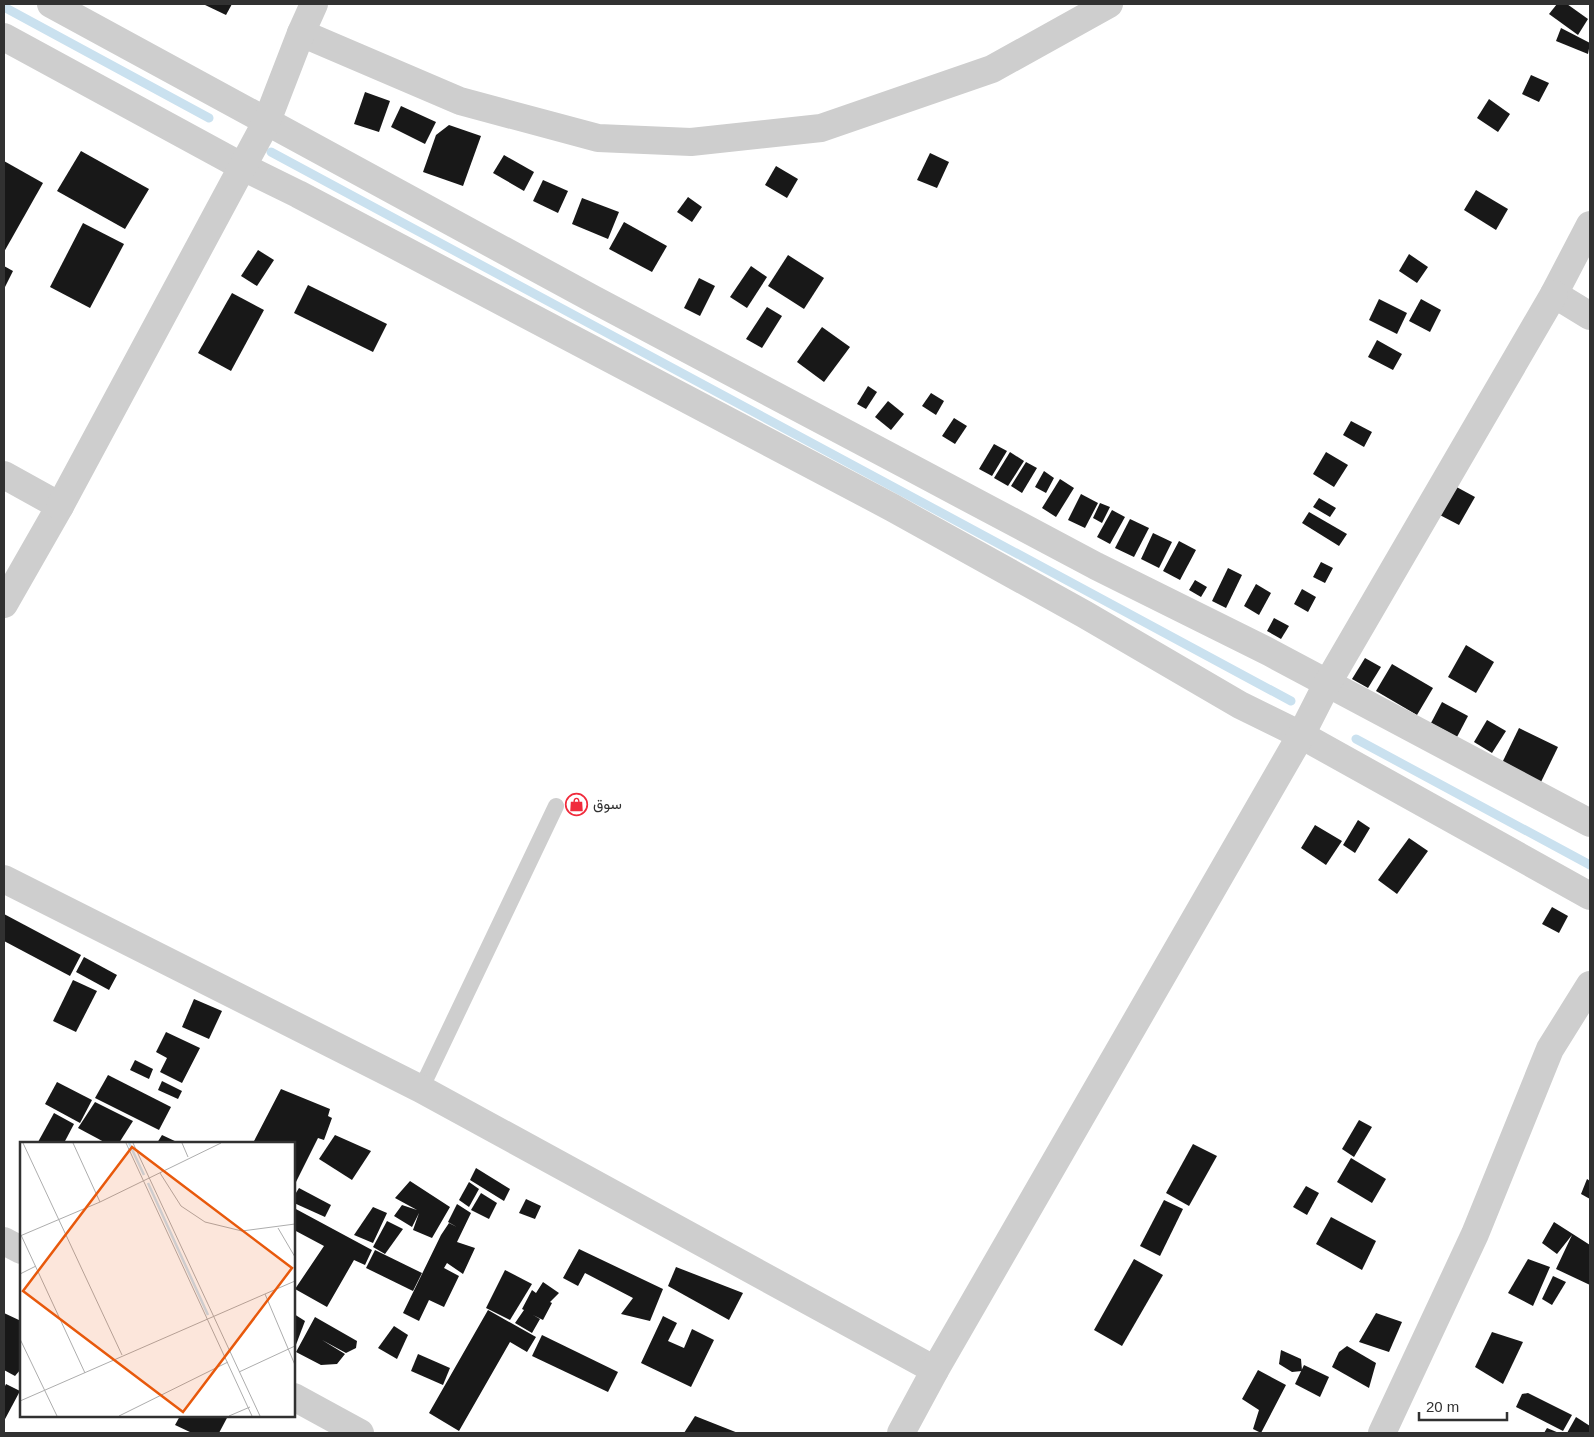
<svg xmlns="http://www.w3.org/2000/svg" width="1594" height="1437" font-family="Arial,Vazirmatn,sans-serif">
	<style>
		.lines { fill: none; stroke-linecap: round; stroke-linejoin: round }
		.stream { stroke: #cae1ef; stroke-width: 9 }
		.building { fill: #181818 }
		.lane { stroke: #cecece; stroke-width: 16 }
		.street { stroke: #cecece; stroke-width: 28 }
		.labels { text-anchor: middle; stroke-width: 5; stroke-linejoin: round; paint-order: stroke }
		.poi-label { font-size: 15px; fill: #313131; stroke: #fff; text-anchor: start }
		.inset-river { fill: none; stroke: #cae1ef; stroke-width: 2.5 }
		.inset-road { fill: none; stroke: #adadad; stroke-width: 1 }
		.view { fill: #e8590c; fill-opacity: 0.15; stroke: #e8590c; stroke-width: 2.5 }
		.inset-edge { fill: none; stroke: #313131; stroke-width: 2.5 }
	</style>
	<rect width="100%" height="100%" fill="#fff"/>
	<g class="lines">
		<g class="stream">
			<polyline points="4,7 209,118"/>
			<polyline points="271,152 1291,701"/>
			<polyline points="1356,739 1590,865"/>
		</g>
	</g>
	<g class="building">
		<polygon points="203,4 232,4 226,15"/>
		<polygon points="1557,4 1567,4 1588,19 1578,35 1549,14"/>
		<polygon points="1561,28 1590,43 1588,54 1556,41"/>
		<polygon points="1531,75 1549,83 1539,102 1522,94"/>
		<polygon points="365,92 390,101 379,132 354,124"/>
		<polygon points="1489,99 1510,114 1498,132 1477,118"/>
		<polygon points="401,106 436,122 425,144 391,127"/>
		<polygon points="449,125 481,136 463,186 423,172 436,135"/>
		<polygon points="81,151 149,189 125,229 57,191"/>
		<polygon points="930,153 949,162 937,188 917,180"/>
		<polygon points="504,155 534,172 524,191 493,173"/>
		<polygon points="4,161 43,183 4,252"/>
		<polygon points="776,166 798,179 787,198 765,185"/>
		<polygon points="543,180 568,191 558,213 533,201"/>
		<polygon points="1476,190 1508,209 1496,230 1464,210"/>
		<polygon points="688,197 702,207 692,222 677,212"/>
		<polygon points="582,198 619,212 608,239 572,224"/>
		<polygon points="624,222 667,246 652,272 609,249"/>
		<polygon points="83,223 124,244 90,308 50,287"/>
		<polygon points="258,250 274,260 257,286 241,276"/>
		<polygon points="1409,254 1428,267 1417,283 1399,271"/>
		<polygon points="788,255 824,278 804,309 768,286"/>
		<polygon points="4,266 13,271 4,289"/>
		<polygon points="751,266 767,277 747,308 730,297"/>
		<polygon points="699,278 715,286 700,316 684,308"/>
		<polygon points="308,285 387,324 373,352 294,313"/>
		<polygon points="232,293 264,310 231,371 198,353"/>
		<polygon points="1379,299 1407,313 1397,334 1369,320"/>
		<polygon points="1421,299 1441,310 1430,332 1409,321"/>
		<polygon points="767,307 782,316 762,348 746,339"/>
		<polygon points="822,327 850,347 824,382 797,362"/>
		<polygon points="1377,340 1402,354 1393,370 1368,357"/>
		<polygon points="868,386 877,392 866,409 857,404"/>
		<polygon points="931,393 944,401 936,415 922,406"/>
		<polygon points="888,401 904,414 891,430 875,417"/>
		<polygon points="954,418 967,426 955,444 942,436"/>
		<polygon points="1351,421 1372,432 1364,447 1343,435"/>
		<polygon points="994,444 1007,451 992,476 979,469"/>
		<polygon points="1010,452 1024,461 1008,486 994,478"/>
		<polygon points="1326,452 1348,465 1334,487 1313,474"/>
		<polygon points="1026,462 1037,468 1022,493 1011,486"/>
		<polygon points="1044,471 1054,478 1046,493 1035,487"/>
		<polygon points="1060,479 1074,488 1056,517 1042,508"/>
		<polygon points="1451,484 1475,497 1459,525 1436,513"/>
		<polygon points="1081,494 1098,503 1085,528 1068,520"/>
		<polygon points="1319,498 1336,508 1330,517 1313,507"/>
		<polygon points="1100,503 1110,507 1102,523 1093,518"/>
		<polygon points="1112,510 1125,517 1110,544 1097,537"/>
		<polygon points="1309,512 1347,534 1339,546 1302,523"/>
		<polygon points="1130,519 1149,528 1134,557 1115,548"/>
		<polygon points="1153,533 1172,542 1159,568 1141,559"/>
		<polygon points="1179,541 1196,550 1180,580 1163,571"/>
		<polygon points="1321,562 1333,568 1325,583 1313,577"/>
		<polygon points="1228,568 1242,575 1226,608 1212,601"/>
		<polygon points="1195,580 1207,587 1201,597 1189,590"/>
		<polygon points="1256,584 1271,593 1259,615 1244,606"/>
		<polygon points="1302,589 1316,597 1308,612 1294,604"/>
		<polygon points="1274,618 1289,626 1281,639 1267,631"/>
		<polygon points="1466,645 1494,662 1476,693 1448,677"/>
		<polygon points="1365,658 1381,667 1368,688 1352,679"/>
		<polygon points="1392,664 1433,688 1417,715 1376,691"/>
		<polygon points="1442,702 1468,716 1457,737 1431,723"/>
		<polygon points="1487,720 1506,731 1492,753 1474,742"/>
		<polygon points="1519,728 1558,747 1541,782 1502,763"/>
		<polygon points="1358,820 1370,828 1355,853 1343,845"/>
		<polygon points="1315,825 1342,841 1326,865 1301,848"/>
		<polygon points="1409,838 1428,851 1397,894 1378,880"/>
		<polygon points="1552,907 1568,916 1559,933 1542,924"/>
		<polygon points="4,914 81,955 70,976 4,941"/>
		<polygon points="84,957 117,975 109,990 76,972"/>
		<polygon points="73,980 97,991 76,1032 53,1021"/>
		<polygon points="194,999 222,1011 209,1039 182,1027"/>
		<polygon points="166,1032 200,1048 182,1083 160,1072 167,1058 156,1052"/>
		<polygon points="135,1060 153,1069 149,1079 130,1070"/>
		<polygon points="108,1075 171,1107 159,1130 95,1098"/>
		<polygon points="162,1081 182,1091 178,1099 158,1090"/>
		<polygon points="57,1082 92,1100 80,1123 45,1104"/>
		<polygon points="281,1089 330,1109 328,1116 332,1118 324,1140 318,1138 294,1186 294,1143 253,1143"/>
		<polygon points="95,1102 133,1121 119,1143 106,1143 78,1128"/>
		<polygon points="54,1113 74,1124 64,1143 41,1143 38,1142"/>
		<polygon points="1359,1120 1372,1127 1354,1157 1342,1149"/>
		<polygon points="162,1135 179,1143 157,1143"/>
		<polygon points="335,1135 371,1151 352,1180 319,1159"/>
		<polygon points="1193,1144 1217,1156 1189,1206 1166,1193"/>
		<polygon points="1351,1158 1386,1179 1372,1203 1337,1182"/>
		<polygon points="476,1168 510,1189 504,1201 470,1180"/>
		<polygon points="1587,1179 1590,1181 1590,1199 1581,1194"/>
		<polygon points="410,1181 450,1207 432,1238 413,1230 419,1213 412,1227 394,1216 402,1205 417,1210 395,1198"/>
		<polygon points="469,1182 479,1189 469,1207 459,1200"/>
		<polygon points="1306,1186 1319,1193 1307,1215 1293,1207"/>
		<polygon points="299,1188 331,1205 325,1217 294,1203 294,1196"/>
		<polygon points="481,1193 497,1203 489,1219 471,1210"/>
		<polygon points="526,1199 541,1206 535,1219 519,1213"/>
		<polygon points="1164,1200 1183,1209 1160,1256 1140,1246"/>
		<polygon points="457,1204 471,1213 457,1242 475,1248 463,1274 447,1263 444,1268 459,1276 444,1307 429,1300 419,1321 403,1313 441,1235 449,1223 457,1227 448,1222"/>
		<polygon points="373,1207 387,1213 373,1243 354,1235"/>
		<polygon points="294,1208 372,1250 365,1265 354,1260 327,1307 295,1289 324,1246 294,1230"/>
		<polygon points="1331,1217 1376,1241 1362,1270 1316,1244"/>
		<polygon points="387,1221 403,1229 385,1254 373,1247"/>
		<polygon points="1554,1222 1590,1245 1590,1285 1556,1269 1572,1235 1557,1254 1542,1243"/>
		<polygon points="579,1249 663,1289 650,1321 621,1314 633,1298 585,1273 578,1286 563,1278"/>
		<polygon points="375,1250 422,1273 413,1291 366,1268"/>
		<polygon points="1134,1259 1163,1275 1122,1346 1094,1330"/>
		<polygon points="1528,1259 1550,1267 1533,1306 1508,1293"/>
		<polygon points="676,1267 743,1293 729,1320 668,1286"/>
		<polygon points="505,1270 532,1284 510,1320 486,1308"/>
		<polygon points="1553,1276 1566,1282 1552,1305 1542,1299"/>
		<polygon points="543,1282 559,1293 550,1302 552,1303 543,1320 533,1315 540,1319 532,1333 515,1323 524,1310 522,1309 532,1290 536,1293"/>
		<polygon points="488,1310 536,1337 527,1352 510,1342 459,1431 429,1413"/>
		<polygon points="4,1313 21,1321 21,1369 15,1376 4,1370"/>
		<polygon points="1376,1313 1402,1322 1389,1352 1359,1342"/>
		<polygon points="294,1314 305,1321 294,1350"/>
		<polygon points="663,1316 677,1323 668,1341 684,1348 692,1329 714,1340 691,1387 641,1363"/>
		<polygon points="315,1317 357,1341 356,1348 346,1353 322,1340 345,1354 337,1364 321,1365 296,1352"/>
		<polygon points="394,1326 408,1335 397,1359 378,1348"/>
		<polygon points="1492,1332 1523,1342 1503,1384 1475,1367"/>
		<polygon points="542,1335 618,1372 608,1392 532,1356"/>
		<polygon points="1347,1346 1376,1363 1369,1388 1332,1367 1339,1352"/>
		<polygon points="1281,1350 1301,1359 1302,1371 1292,1372 1279,1364"/>
		<polygon points="418,1354 450,1368 443,1385 411,1371"/>
		<polygon points="1304,1365 1329,1377 1320,1397 1295,1384"/>
		<polygon points="1258,1370 1286,1385 1261,1433 1253,1429 1259,1410 1242,1399"/>
		<polygon points="6,1384 20,1391 4,1421 4,1388"/>
		<polygon points="1528,1393 1572,1415 1563,1431 1516,1407 1522,1394"/>
		<polygon points="180,1416 228,1416 219,1433 192,1433 175,1425"/>
		<polygon points="695,1416 738,1433 684,1433"/>
		<polygon points="1576,1417 1590,1426 1590,1433 1567,1433"/>
		<polygon points="1547,1428 1559,1433 1544,1433"/>
	</g>
	<g class="lines">
		<polyline class="lane" points="421,1089 556,806"/>
		<g class="street">
			<polyline points="51,4 593,299 908,466 1096,566 1269,652 1590,823"/>
			<polyline points="301,33 460,101 598,138 691,142 821,128 992,69 1109,4"/>
			<polyline points="4,37 243,167 298,194 893,508 1084,614 1240,705 1301,735 1590,896"/>
			<polyline points="1590,225 1554,294 1590,316"/>
			<polyline points="4,475 60,506 4,604"/>
			<polyline points="60,506 267,121 301,33 314,4"/>
			<polyline points="4,879 421,1089 935,1370"/>
			<polyline points="4,1241 21,1250"/>
			<polyline points="294,1397 360,1433"/>
			<polyline points="901,1433 935,1370 1301,735 1327,684 1554,294"/>
			<polyline points="1382,1433 1475,1234 1550,1049 1590,985"/>
		</g>
	</g>
	<defs>
		<symbol id="shop-ring" viewBox="-11 -11 22 22"><circle r="9.5" fill="#fff" stroke="#f02b3c" stroke-width="1.5"/><path d="M-5-2.5h2.3a2.7 3.5 0 0 1 5.4 0H5L5.5 6h-11ZM-1.5-2.5h3a1.5 2.3 0 0 0-3 0Z" fill="#f02b3c"/></symbol>
	</defs>
	<g fill-rule="evenodd">
		<use href="#shop-ring" x="564" y="792" width="25" height="25"/>
	</g>
	<g class="labels">
		<g class="poi-label">
			<text x="593" y="809">سوق</text>
		</g>
	</g>
	<g transform="translate(20 1142)">
		<rect width="275" height="275" fill="#fff"/>
		<path class="inset-river" d="M109,1L124,33M128,41L188,173"/>
		<path class="inset-road" d="M3,1L102,213M106,1L232,274M113,1L240,274M162,1L168,15M140,31L161,64L185,80L222,89L275,82M80,60L201,1M258,86L275,115M1,93L65,231M0,94L80,60L53,1M0,132L16,124M275,139L245,152L275,223M0,197L37,274M219,230L275,204M0,259L245,152M99,274L208,220M209,274L230,265"/>
		<path class="view" d="M112,5L272,126L163,270L3,149Z"/>
		<rect width="275" height="275" class="inset-edge"/>
	</g>
	<rect width="1594" height="1437" fill="none" stroke="#313131" stroke-width="10"/>
	<path d="M1419 1412v8h88v-8" fill="none" stroke="#313131" stroke-width="2.5"/>
	<text x="1426" y="1412" font-size="15" fill="#313131" stroke="#ffffff" stroke-width="4" paint-order="stroke">20 m</text>
</svg>
